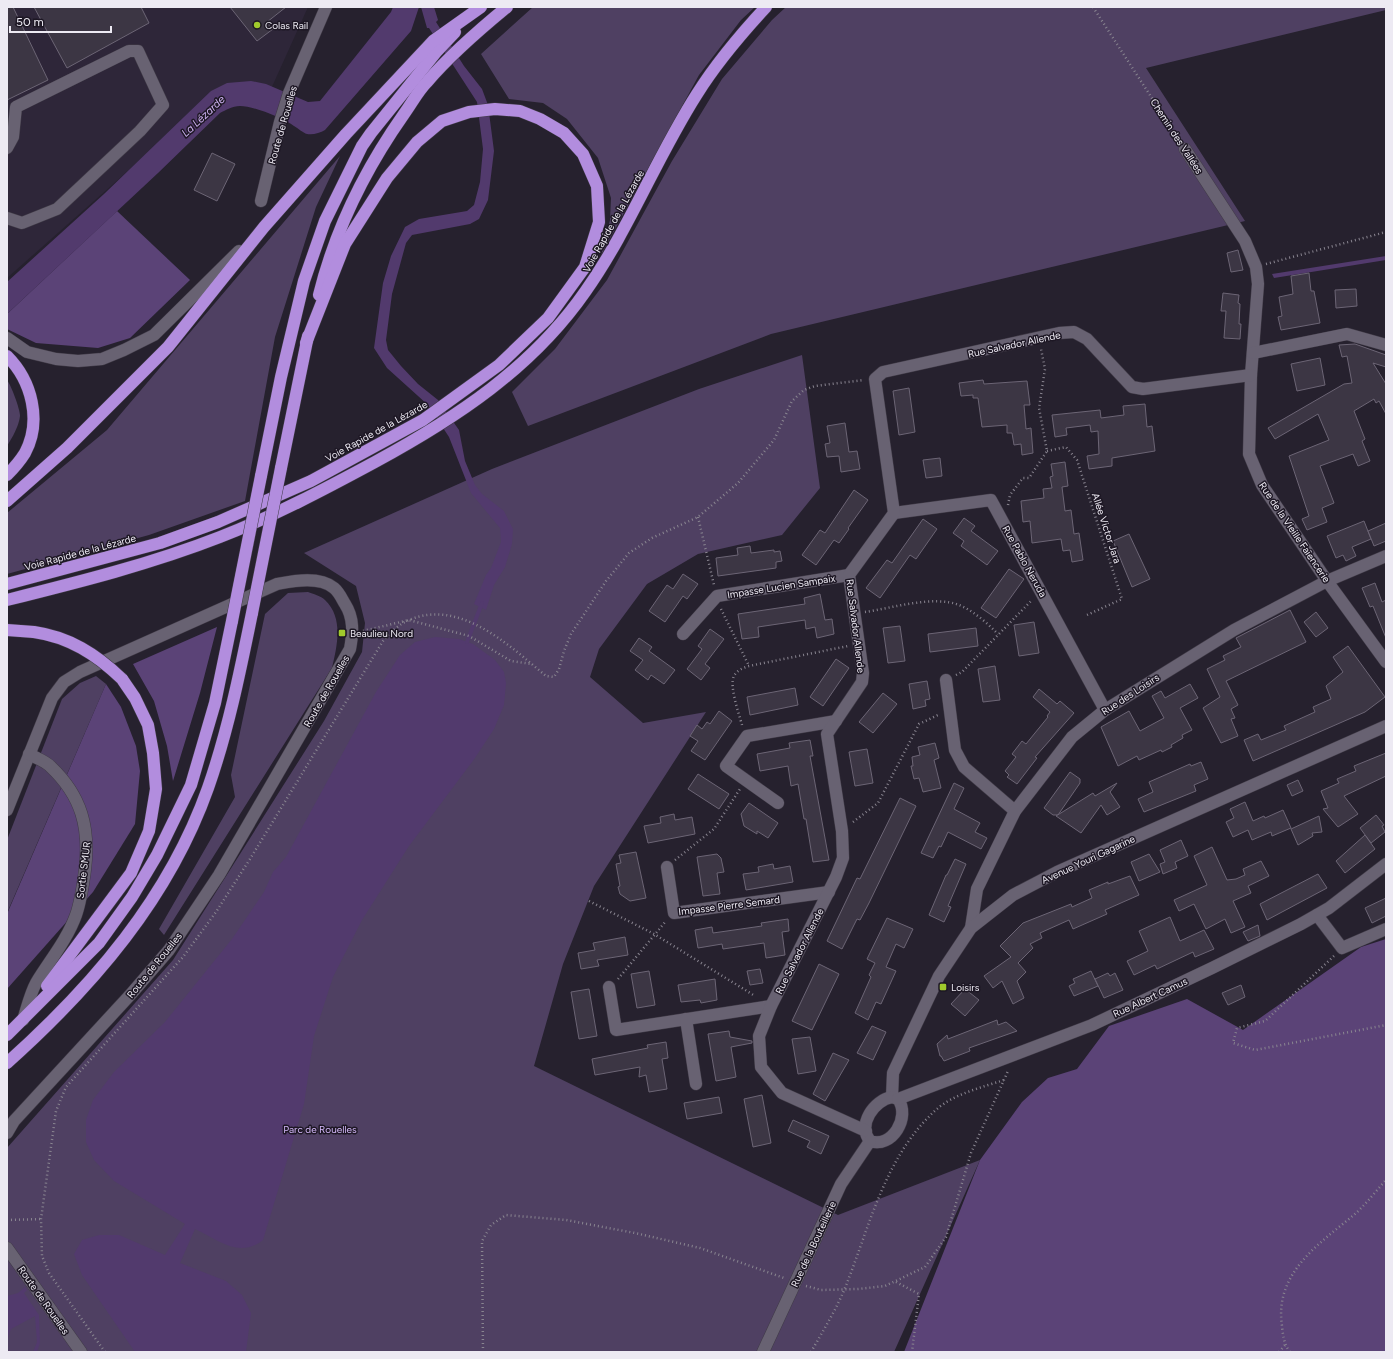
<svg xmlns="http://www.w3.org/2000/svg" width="1393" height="1359" font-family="Figtree,sans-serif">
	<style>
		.built { fill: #2e2639 }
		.green { fill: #4f4062 }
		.forest { fill: #5b4377 }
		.water { fill: #523a6d }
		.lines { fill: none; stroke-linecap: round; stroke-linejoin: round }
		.stream { stroke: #523a6d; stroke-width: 4 }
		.building { fill: #3c3644; stroke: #6c6575 }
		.minor-casing { stroke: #403b47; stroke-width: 13 }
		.highway-casing { stroke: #403b47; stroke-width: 13 }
		.path { stroke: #898590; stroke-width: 2.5; stroke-dasharray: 1 3; stroke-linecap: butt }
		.minor { stroke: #686272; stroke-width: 12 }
		.highway { stroke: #b28dde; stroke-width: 12 }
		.highway-bridge-casing { stroke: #403b47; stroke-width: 13; stroke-linecap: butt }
		.highway-bridge { stroke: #b28dde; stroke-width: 12 }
		.poi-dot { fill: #a0ca2c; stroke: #1d1724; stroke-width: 1.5 }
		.labels { text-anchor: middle; stroke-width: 3; stroke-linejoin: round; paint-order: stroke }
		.poi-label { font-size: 10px; fill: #edeaf3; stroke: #1d1724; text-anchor: start }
		.street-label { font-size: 10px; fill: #edeaf3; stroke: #1d1724 }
		.park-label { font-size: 10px; fill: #d4b8f9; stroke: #1d1724 }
		.water-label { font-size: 11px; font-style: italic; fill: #d0b4f4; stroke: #1d1724 }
	</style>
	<rect width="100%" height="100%" fill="#26212e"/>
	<polygon class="built" points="7,7 308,7 271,89 224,86 7,278"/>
	<g class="green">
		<polygon points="533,7 755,7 741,20 699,75 601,255 610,220 611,198 598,158 567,119 543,103 509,99 481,54"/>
		<polygon points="786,7 1386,7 1386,10 1146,68 1245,221 771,334 528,426 512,392 555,349 607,280 672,161 722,79 772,20"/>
		<polygon points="340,156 316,207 275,337 245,501 149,535 7,574 7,513 107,430"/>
		<polygon points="802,355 820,488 782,535 698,554 647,584 599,649 590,677 643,723 706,712 594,886 563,964 534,1066 838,1215 980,1160 894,1352 7,1352 7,1148 173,960 324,721 362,652 365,623 356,586 304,553 492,469 699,389"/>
		<path d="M7,380C11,385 20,409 20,416C19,426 12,438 7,446Z"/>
		<path d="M308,592C313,594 321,596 325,600C344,618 337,646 332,668L164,935L159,929L235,797L231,775L265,614L288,593Z"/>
		<polygon points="96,676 106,684 7,913 7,840 62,699 80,683"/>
	</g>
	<g class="forest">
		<polygon points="117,211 190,280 130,338 98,348 36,343 7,329 7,314"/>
		<polygon points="217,627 200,693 173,781 167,746 154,701 133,664"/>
		<polygon points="106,684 121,707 136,746 140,771 135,824 93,892 7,989 7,914"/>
		<polygon points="1386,939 1386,1352 904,1352 980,1160 1022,1102 1048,1078 1077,1069 1109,1026 1187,999 1243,1030 1361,947"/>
	</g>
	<g class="water">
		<path d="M393,7H419L411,31L325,130C320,133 313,135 307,134C303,133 298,128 294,126C282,118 254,106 240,106C232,106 226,110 220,113L158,173L7,314V282L104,194L211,91L227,83L251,81L266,84L308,102L320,101L391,12Z"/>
		<polygon points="421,7 434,7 438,20 436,22 464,66 482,89 488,105 494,151 488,200 479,219 470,224 412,235 406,243 392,294 386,340 388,350 401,366 418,384 438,400 459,430 465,461 475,485 482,494 504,511 513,529 512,544 505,567 494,585 486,610 474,604 486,575 491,568 501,542 500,528 471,493 449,437 428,405 387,368 374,348 383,283 391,256 405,227 419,219 467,211 474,205 480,182 483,149 477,102 429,28 427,28"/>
		<polygon points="1386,256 1386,260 1274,278 1272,274"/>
		<path d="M435,637L459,639L473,644L495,660L504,672L506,683L504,705L494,729L475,758L409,846L362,920L333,977L314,1036L304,1104L263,1240C239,1259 219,1240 195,1229L180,1263L226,1281L242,1295L251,1313L246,1352H135L82,1275L74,1254L82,1240L99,1235H119L165,1255L185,1224L114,1181L94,1160L86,1142V1120L93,1100L114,1072L165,1022L232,939L264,892L273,872L286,857L376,692L400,655L415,642Z"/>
		<polygon points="25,1287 27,1290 24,1293 39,1315 40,1343 37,1352 33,1352 37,1342 35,1316 11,1329 7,1340 7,1296 18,1293"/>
	</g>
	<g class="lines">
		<polyline class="stream" points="467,642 482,603"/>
	</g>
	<g class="building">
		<polygon points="7,7 13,7 48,80 7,100"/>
		<polygon points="34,7 141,7 149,23 67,68"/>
		<polygon points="230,7 286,7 267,22 273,29 257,41"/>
		<polygon points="212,153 235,164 217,201 194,190"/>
		<polygon points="1238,250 1243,270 1231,272 1227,253"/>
		<polygon points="1309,273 1311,291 1314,291 1320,323 1281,330 1278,317 1282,316 1279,297 1293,294 1291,276"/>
		<polygon points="1356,289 1357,306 1336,308 1335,290"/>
		<polygon points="1223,293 1239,295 1238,303 1240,304 1239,324 1241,324 1240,339 1224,338 1226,311 1221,311"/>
		<polygon points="1355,344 1386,355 1386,367 1373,363 1386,384 1386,414 1379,401 1376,403 1374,399 1354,411 1365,439 1362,441 1370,461 1358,466 1353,454 1320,466 1334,503 1322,508 1327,522 1307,530 1302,519 1309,516 1289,456 1329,440 1318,414 1275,439 1268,428 1344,384 1352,383 1347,356 1342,357 1339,345"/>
		<polygon points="1320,358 1325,385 1297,391 1291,364"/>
		<polygon points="983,380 984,384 1027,381 1030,405 1024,405 1026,429 1031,428 1033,453 1022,455 1021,444 1014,445 1012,433 1007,433 1007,425 982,427 978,398 973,398 973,395 961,396 959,383"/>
		<polygon points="909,388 915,432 899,435 893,391"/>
		<polygon points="1145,404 1147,427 1152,426 1155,451 1112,458 1112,466 1089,469 1087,456 1099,454 1098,431 1091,432 1090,425 1066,428 1067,435 1055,437 1052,415 1100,410 1101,418 1124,415 1123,406"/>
		<polygon points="845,423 849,452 857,451 860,469 841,472 839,456 827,457 825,444 830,443 827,426"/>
		<polygon points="940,458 942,476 926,478 923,460"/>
		<polygon points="1065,462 1068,486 1062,487 1065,511 1071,510 1074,534 1079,533 1083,560 1072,562 1070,550 1063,551 1061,539 1032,543 1030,521 1023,522 1021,501 1044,498 1043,489 1052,488 1050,477 1053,476 1051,464"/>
		<polygon points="854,490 868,500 848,528 849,529 839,543 834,540 816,565 802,555 820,530 825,533"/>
		<polygon points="964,518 975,526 971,531 998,551 987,565 961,546 964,541 953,533"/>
		<polygon points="923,519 937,529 916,559 910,555 880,598 866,588 887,560 892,563"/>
		<polygon points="1364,521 1371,539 1352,547 1356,556 1346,561 1343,555 1336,558 1327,536"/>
		<polygon points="1386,523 1386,541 1374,546 1368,531"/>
		<polygon points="1129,534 1150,579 1132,587 1113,541"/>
		<polygon points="750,546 751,553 774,550 774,552 780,551 782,561 776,562 776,568 718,576 716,558 738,555 737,548"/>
		<polygon points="1009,569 1024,579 996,618 981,608"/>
		<polygon points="683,574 698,584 687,599 683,596 665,622 649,611 667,585 673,589"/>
		<polygon points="1375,583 1382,602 1386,600 1386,638 1373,606 1370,607 1362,588"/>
		<polygon points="820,594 825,620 832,619 834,634 817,638 815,627 806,629 805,620 758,627 759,637 742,639 738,614 805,604 804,598"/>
		<polygon points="1290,610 1306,642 1226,681 1238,705 1231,709 1235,718 1231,719 1238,736 1221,743 1203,708 1220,697 1207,669 1225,660 1223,656 1241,647 1236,638"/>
		<polygon points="1316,612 1328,628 1316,637 1304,622"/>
		<polygon points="1034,622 1039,653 1019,656 1014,625"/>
		<polygon points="900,626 905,661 888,663 883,628"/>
		<polygon points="976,628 978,646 930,652 928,634"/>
		<polygon points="710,629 724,639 705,664 710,668 701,680 687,669 702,649 698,646"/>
		<polygon points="639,638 652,647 649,651 675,670 664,684 651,675 648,680 635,670 643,660 630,651"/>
		<polygon points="1348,646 1385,697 1365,712 1253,761 1244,740 1258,734 1261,740 1286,730 1284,726 1315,712 1313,707 1331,699 1326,686 1343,672 1333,657"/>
		<polygon points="836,659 849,668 823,706 810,697"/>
		<polygon points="995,666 1000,700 983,702 978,669"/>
		<polygon points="927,681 930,699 925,700 926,706 913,709 909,684"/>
		<polygon points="1190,684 1198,698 1180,708 1192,730 1182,735 1183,738 1171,745 1172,747 1162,752 1161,750 1139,760 1137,756 1118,766 1101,727 1129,711 1140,731 1164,718 1152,696 1161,691 1165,698"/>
		<polygon points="795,688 798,705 750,715 747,697"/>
		<polygon points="1039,689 1057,704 1060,701 1074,713 1035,757 1037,758 1017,784 1007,777 1009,775 1005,771 1016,757 1012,754 1022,741 1026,744 1048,717 1047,716 1050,712 1033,697"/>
		<polygon points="883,693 897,704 873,733 859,722"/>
		<polygon points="719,711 732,721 705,760 691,751 698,741 690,736 697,725 702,729 707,722 710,724"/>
		<polygon points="810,740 813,756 810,756 829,860 813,862 806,819 804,819 798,784 791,786 788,766 760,771 757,754 790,748 789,743"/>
		<polygon points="935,743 939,758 934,760 941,788 923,792 919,778 914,779 911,766 913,766 912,757 920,755 918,747"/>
		<polygon points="867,749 873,783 855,786 849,752"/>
		<polygon points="1386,753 1386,776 1344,796 1358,814 1338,827 1323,809 1328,808 1321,791 1339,783 1337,779 1356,771 1354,766"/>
		<polygon points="1201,762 1208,779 1194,785 1196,791 1144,812 1138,799 1153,792 1149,782 1190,764 1191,766"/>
		<polygon points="1070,772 1080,779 1080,783 1058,815 1053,815 1044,808"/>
		<polygon points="698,774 729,794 719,809 688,789"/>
		<polygon points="1298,780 1303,791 1292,796 1287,785"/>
		<polygon points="954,783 964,788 954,809 980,823 975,832 987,838 981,849 948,832 941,847 939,846 933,858 921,853"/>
		<polygon points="1117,783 1110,792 1120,807 1107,815 1101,805 1081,833 1056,816 1093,793 1095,796"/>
		<polygon points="900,798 916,806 869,903 860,920 857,919 842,949 827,941 857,878 860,879"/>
		<polygon points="1245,802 1253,821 1264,816 1265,818 1283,810 1291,828 1272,836 1271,832 1252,840 1248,830 1233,837 1226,822 1234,818 1230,809"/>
		<polygon points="749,803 778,823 768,838 757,831 757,834 744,826 741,814"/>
		<polygon points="674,814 675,820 692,817 695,834 648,843 644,826 661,823 660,817"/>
		<polygon points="1376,815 1384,825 1382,826 1385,832 1371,843 1360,828"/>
		<polygon points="1319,816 1322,832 1312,833 1313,836 1298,845 1291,829"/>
		<polygon points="1365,835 1375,849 1345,873 1336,861"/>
		<polygon points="1181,840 1188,856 1175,862 1177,868 1163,874 1160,864 1165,862 1160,850"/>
		<polygon points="1212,847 1227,880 1236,879 1245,875 1243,869 1261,861 1269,876 1248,886 1251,893 1233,901 1245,927 1231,933 1225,919 1206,929 1194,904 1179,911 1174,900 1207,885 1194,856"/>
		<polygon points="636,852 646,898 630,901 620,894 618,887 620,886 616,864 621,863 619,855"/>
		<polygon points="717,854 721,858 724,872 717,873 720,894 703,896 697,857"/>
		<polygon points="1149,854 1160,872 1139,881 1131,862"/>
		<polygon points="955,859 966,864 948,906 951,907 944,922 929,915 946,875 947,875"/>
		<polygon points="773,864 774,869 790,866 793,882 746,890 743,874 759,872 758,867"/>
		<polygon points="1318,874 1327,888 1267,920 1260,904"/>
		<polygon points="1130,876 1139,895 1105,910 1107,914 1073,929 1069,920 1040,933 1042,938 1030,944 1033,948 1018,963 1026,972 1017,981 1024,998 1013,1004 1002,981 993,988 984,976 1011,957 1000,946 1023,923 1071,904 1072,907 1092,898 1089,890 1108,882 1108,884"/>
		<polygon points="1386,898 1386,916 1372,923 1365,908"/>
		<polygon points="1170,917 1180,941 1204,930 1214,949 1195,957 1193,952 1157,969 1155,965 1134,975 1127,961 1148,951 1139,931"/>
		<polygon points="887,918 913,929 904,948 896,944 886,967 896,971 881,1004 876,1002 868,1020 855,1013 871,977 869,975 875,963 867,959"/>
		<polygon points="788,919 789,931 782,932 785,955 766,958 764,943 723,949 722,944 698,948 695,930 712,927 713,933 762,926 761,923"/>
		<polygon points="1258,925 1260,936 1248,941 1243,932"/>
		<polygon points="625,937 628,955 597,960 599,966 581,969 578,953 595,950 593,943"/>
		<polygon points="819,964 839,974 812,1030 792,1021"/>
		<polygon points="760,969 763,983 750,985 747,971"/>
		<polygon points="649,971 655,1005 637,1008 631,974"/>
		<polygon points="1091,971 1098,986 1074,996 1069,986 1075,983 1073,979"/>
		<polygon points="1108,973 1110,976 1115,973 1123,990 1104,998 1095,979"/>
		<polygon points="715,979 717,1000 701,1003 700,1000 681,1002 678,985"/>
		<polygon points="1241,985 1245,997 1228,1005 1222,993"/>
		<polygon points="589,989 597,1036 579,1039 571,992"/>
		<polygon points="965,989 979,1000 965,1016 951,1004"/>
		<polygon points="997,1020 998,1025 1006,1022 1017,1031 969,1048 970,1051 944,1061 941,1056 940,1056 937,1044 947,1035 948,1039"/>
		<polygon points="872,1026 886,1032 873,1060 857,1053"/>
		<polygon points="729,1031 730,1037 752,1041 752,1043 731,1047 736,1077 716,1081 708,1034"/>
		<polygon points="810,1037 816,1071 798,1074 792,1039"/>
		<polygon points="666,1042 668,1058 662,1059 667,1089 649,1092 646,1075 639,1077 640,1067 595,1075 592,1059 648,1048 647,1045"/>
		<polygon points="833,1053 849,1060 825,1101 813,1094"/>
		<polygon points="762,1095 771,1143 753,1147 744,1099"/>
		<polygon points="719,1097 722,1113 687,1119 684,1103"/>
		<polygon points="793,1120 829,1136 821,1154 807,1147 810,1141 788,1131"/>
	</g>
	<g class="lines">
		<defs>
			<g id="minor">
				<polyline points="7,148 13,137 16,107 129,51 138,51 163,105 140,131 57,209 22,223 7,218"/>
				<polyline points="1185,149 1245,241 1256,267 1258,284 1251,375 1249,454 1262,485 1327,581 1386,662"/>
				<polyline points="261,201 280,122 289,93 326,7"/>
				<polyline points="7,338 27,352 56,359 78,361 102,359 124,350 154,335 239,251"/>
				<polyline points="1253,353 1347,334 1386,345"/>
				<polyline points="894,513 991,500 1105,710"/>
				<polyline points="683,634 717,596 849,575"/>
				<polyline points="946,680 955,750 964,767 1015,811"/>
				<polyline points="778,803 726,766 747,736 836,721"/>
				<path d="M7,810L52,698L64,682L80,672L277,584C294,581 319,576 334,588C339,592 342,599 345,604C354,618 353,633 350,649L219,875L169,950L131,994L14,1121L7,1133"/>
				<polyline points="667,867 674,913 829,892"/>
				<polyline points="1317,915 1342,948 1386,929"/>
				<polyline points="971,928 977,889 1015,811 1072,737 1105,710 1234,630 1327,581 1386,556"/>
				<polyline points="609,987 616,1030 771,1006"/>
				<polyline points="686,1019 696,1084"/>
				<path d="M23,1020C27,1008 30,994 36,983C50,960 67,940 76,915C81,901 83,885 85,870C90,828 82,796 50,766C45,761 36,758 29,754"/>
				<polyline points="892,1097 893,1073 939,976 971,928 1013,895 1057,872 1386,726"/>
				<path d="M892,1097L898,1099C911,1117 892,1149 870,1141C857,1125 874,1100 892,1097Z"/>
				<polyline points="898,1099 1092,1025 1212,968 1301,924 1329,908 1386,864"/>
				<polyline points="866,1131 782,1093 761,1067 759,1036 771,1006 836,877 843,858 842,831 827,734 862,682 863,673 849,575 894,513 875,379 883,372 1059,333 1074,332 1087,339 1132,387 1143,389 1251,375"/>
				<polyline points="7,1248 81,1352"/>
				<polyline points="763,1352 841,1184 870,1141"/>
			</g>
			<g id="highway">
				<path d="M319,295C335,230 366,168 404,114C412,103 418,91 427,82C451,54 479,30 507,7"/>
				<path d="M7,356C32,381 42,421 25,453C20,461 13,469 7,475"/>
				<polyline points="281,468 308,336"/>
				<polyline points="261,476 281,377 304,281 325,221 362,146 371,133 437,51 455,32"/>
				<polyline points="7,501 67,448 168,347 264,227 346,134 433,41 481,7"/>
				<polyline points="7,584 160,543 218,522 311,481 423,420 499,365 548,318 585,267 599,222 597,186 583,154 564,133 540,119 520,111 495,109 469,112 442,121 417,142 387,178 345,244 306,343"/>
				<path d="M7,600C79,582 151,564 220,537C274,516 325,489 375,462C456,418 532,368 585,292C629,230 656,158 697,94C717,62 741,34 766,7"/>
				<polyline points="7,630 34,632"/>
				<polyline points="47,986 131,873 149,831 156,789 153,753 148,725 135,698 122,679"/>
				<polyline points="7,1035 99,943 132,897 157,855 191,785 215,703 232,621"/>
				<path d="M7,1063C93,986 169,898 208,788C228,731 240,672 252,613"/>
			</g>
		</defs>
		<use href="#minor" class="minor-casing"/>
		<use href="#highway" class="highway-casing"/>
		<g class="path">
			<polyline points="1093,7 1179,140"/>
			<polyline points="1266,264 1386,232"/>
			<polyline points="1047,451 1066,447 1077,460 1122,599 1087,615"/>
			<polyline points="1008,505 1010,495 1023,478 1029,478 1047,451 1039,408 1045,369 1041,349"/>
			<polyline points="698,517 714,585"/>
			<polyline points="721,609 749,666"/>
			<path d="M865,612C892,608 934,595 959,605C974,611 987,623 998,634"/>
			<polyline points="363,631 409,620 469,636 511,661 532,664"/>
			<polyline points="956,675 962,672 1032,600"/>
			<path d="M742,725C739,714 729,686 734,676C737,670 743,668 749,666L848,646"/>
			<polyline points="853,822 878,803 919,724 938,715"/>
			<polyline points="675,860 714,829 740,789"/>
			<polyline points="589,901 654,934 755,996"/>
			<polyline points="1334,956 1265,1021 1237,1028 1233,1043 1255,1050 1386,1025"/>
			<polyline points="618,979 666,921"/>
			<polyline points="7,1220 41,1219"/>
			<polyline points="896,1282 919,1294 912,1352"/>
			<polyline points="806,1286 821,1290 858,1289 885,1286 925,1267 946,1237 971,1153 1008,1071"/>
			<path d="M105,1352L49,1273L42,1256L41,1219L56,1111L66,1087L183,957L216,912L250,859L383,641C390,633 399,624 409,620C460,598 510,646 546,676L554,677L559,669L564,651L571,634L606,581L629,553L652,538L698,517L738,483L774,440L792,401L804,390L815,386L864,380"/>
			<polyline points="483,1352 482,1241 491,1225 506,1215 566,1220 635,1233 700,1248 784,1278"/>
			<path d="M811,1352C823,1331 836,1310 845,1288C870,1226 885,1155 937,1109C954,1094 983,1087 1004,1080"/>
			<polyline points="1279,1352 1285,1345"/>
			<path d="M1290,1352C1284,1344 1283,1336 1282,1326C1274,1273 1319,1244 1355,1214C1366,1204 1376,1191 1386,1180"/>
		</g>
		<use href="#minor" class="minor"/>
		<use href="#highway" class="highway"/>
		<defs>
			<g id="highway-bridge">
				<polyline points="252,613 281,468"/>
				<polyline points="232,621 261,476"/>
				<path d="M34,632C69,637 96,654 122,679"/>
			</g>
		</defs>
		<use href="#highway-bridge" class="highway-bridge-casing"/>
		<use href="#highway-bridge" class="highway-bridge"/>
	</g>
	<g class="poi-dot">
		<circle cx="257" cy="25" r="4"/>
		<rect x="338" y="629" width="8" height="8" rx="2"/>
		<rect x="939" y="983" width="8" height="8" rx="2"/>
	</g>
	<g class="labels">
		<g class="poi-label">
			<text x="265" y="29">Colas Rail</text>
			<text x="350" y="637">Beaulieu Nord</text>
			<text x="951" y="991">Loisirs</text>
		</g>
		<g class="street-label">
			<text transform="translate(282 125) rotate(-74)" y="4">Route de Rouelles</text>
			<text transform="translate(1177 136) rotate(57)" y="4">Chemin des Vallées</text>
			<text transform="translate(613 221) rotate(-61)" y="4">Voie Rapide de la Lézarde</text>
			<text transform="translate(1014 344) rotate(-12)" y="4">Rue Salvador Allende</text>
			<text transform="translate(376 431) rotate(-29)" y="4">Voie Rapide de la Lézarde</text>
			<text transform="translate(1107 528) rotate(72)" y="4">Allée Victor Jara</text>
			<text transform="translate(1295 532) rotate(56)" y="4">Rue de la Vieille Faïencerie</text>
			<text transform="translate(80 552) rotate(-15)" y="4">Voie Rapide de la Lézarde</text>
			<text transform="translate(1025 561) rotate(61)" y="4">Rue Pablo Neruda</text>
			<text transform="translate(781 586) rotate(-9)" y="4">Impasse Lucien Sampaix</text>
			<text transform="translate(856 626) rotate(83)" y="4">Rue Salvador Allende</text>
			<text transform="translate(326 691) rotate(-60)" y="4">Route de Rouelles</text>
			<text transform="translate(1130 694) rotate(-33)" y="4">Rue des Loisirs</text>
			<text transform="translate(1088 859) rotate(-25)" y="4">Avenue Youri Gagarine</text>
			<text transform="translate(83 870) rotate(-83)" y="4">Sortie SMUR</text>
			<text transform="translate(729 905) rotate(-7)" y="4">Impasse Pierre Semard</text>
			<text transform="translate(799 951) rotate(-63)" y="4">Rue Salvador Allende</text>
			<text transform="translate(154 965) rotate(-51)" y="4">Route de Rouelles</text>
			<text transform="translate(1150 997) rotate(-25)" y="4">Rue Albert Camus</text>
			<text transform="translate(813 1244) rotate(-65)" y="4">Rue de la Bouteillerie</text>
			<text transform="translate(44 1300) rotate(55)" y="4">Route de Rouelles</text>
		</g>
		<g class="park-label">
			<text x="320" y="1133">Parc de Rouelles</text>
		</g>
		<g class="water-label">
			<text transform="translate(203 116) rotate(-43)" y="4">La Lézarde</text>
		</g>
	</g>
	<rect width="1393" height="1359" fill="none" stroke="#edeaf3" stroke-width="16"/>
	<path d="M10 26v6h101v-6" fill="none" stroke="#edeaf3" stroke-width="2"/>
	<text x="16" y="26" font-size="12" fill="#edeaf3" stroke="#1d1724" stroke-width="3" paint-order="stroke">50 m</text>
</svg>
